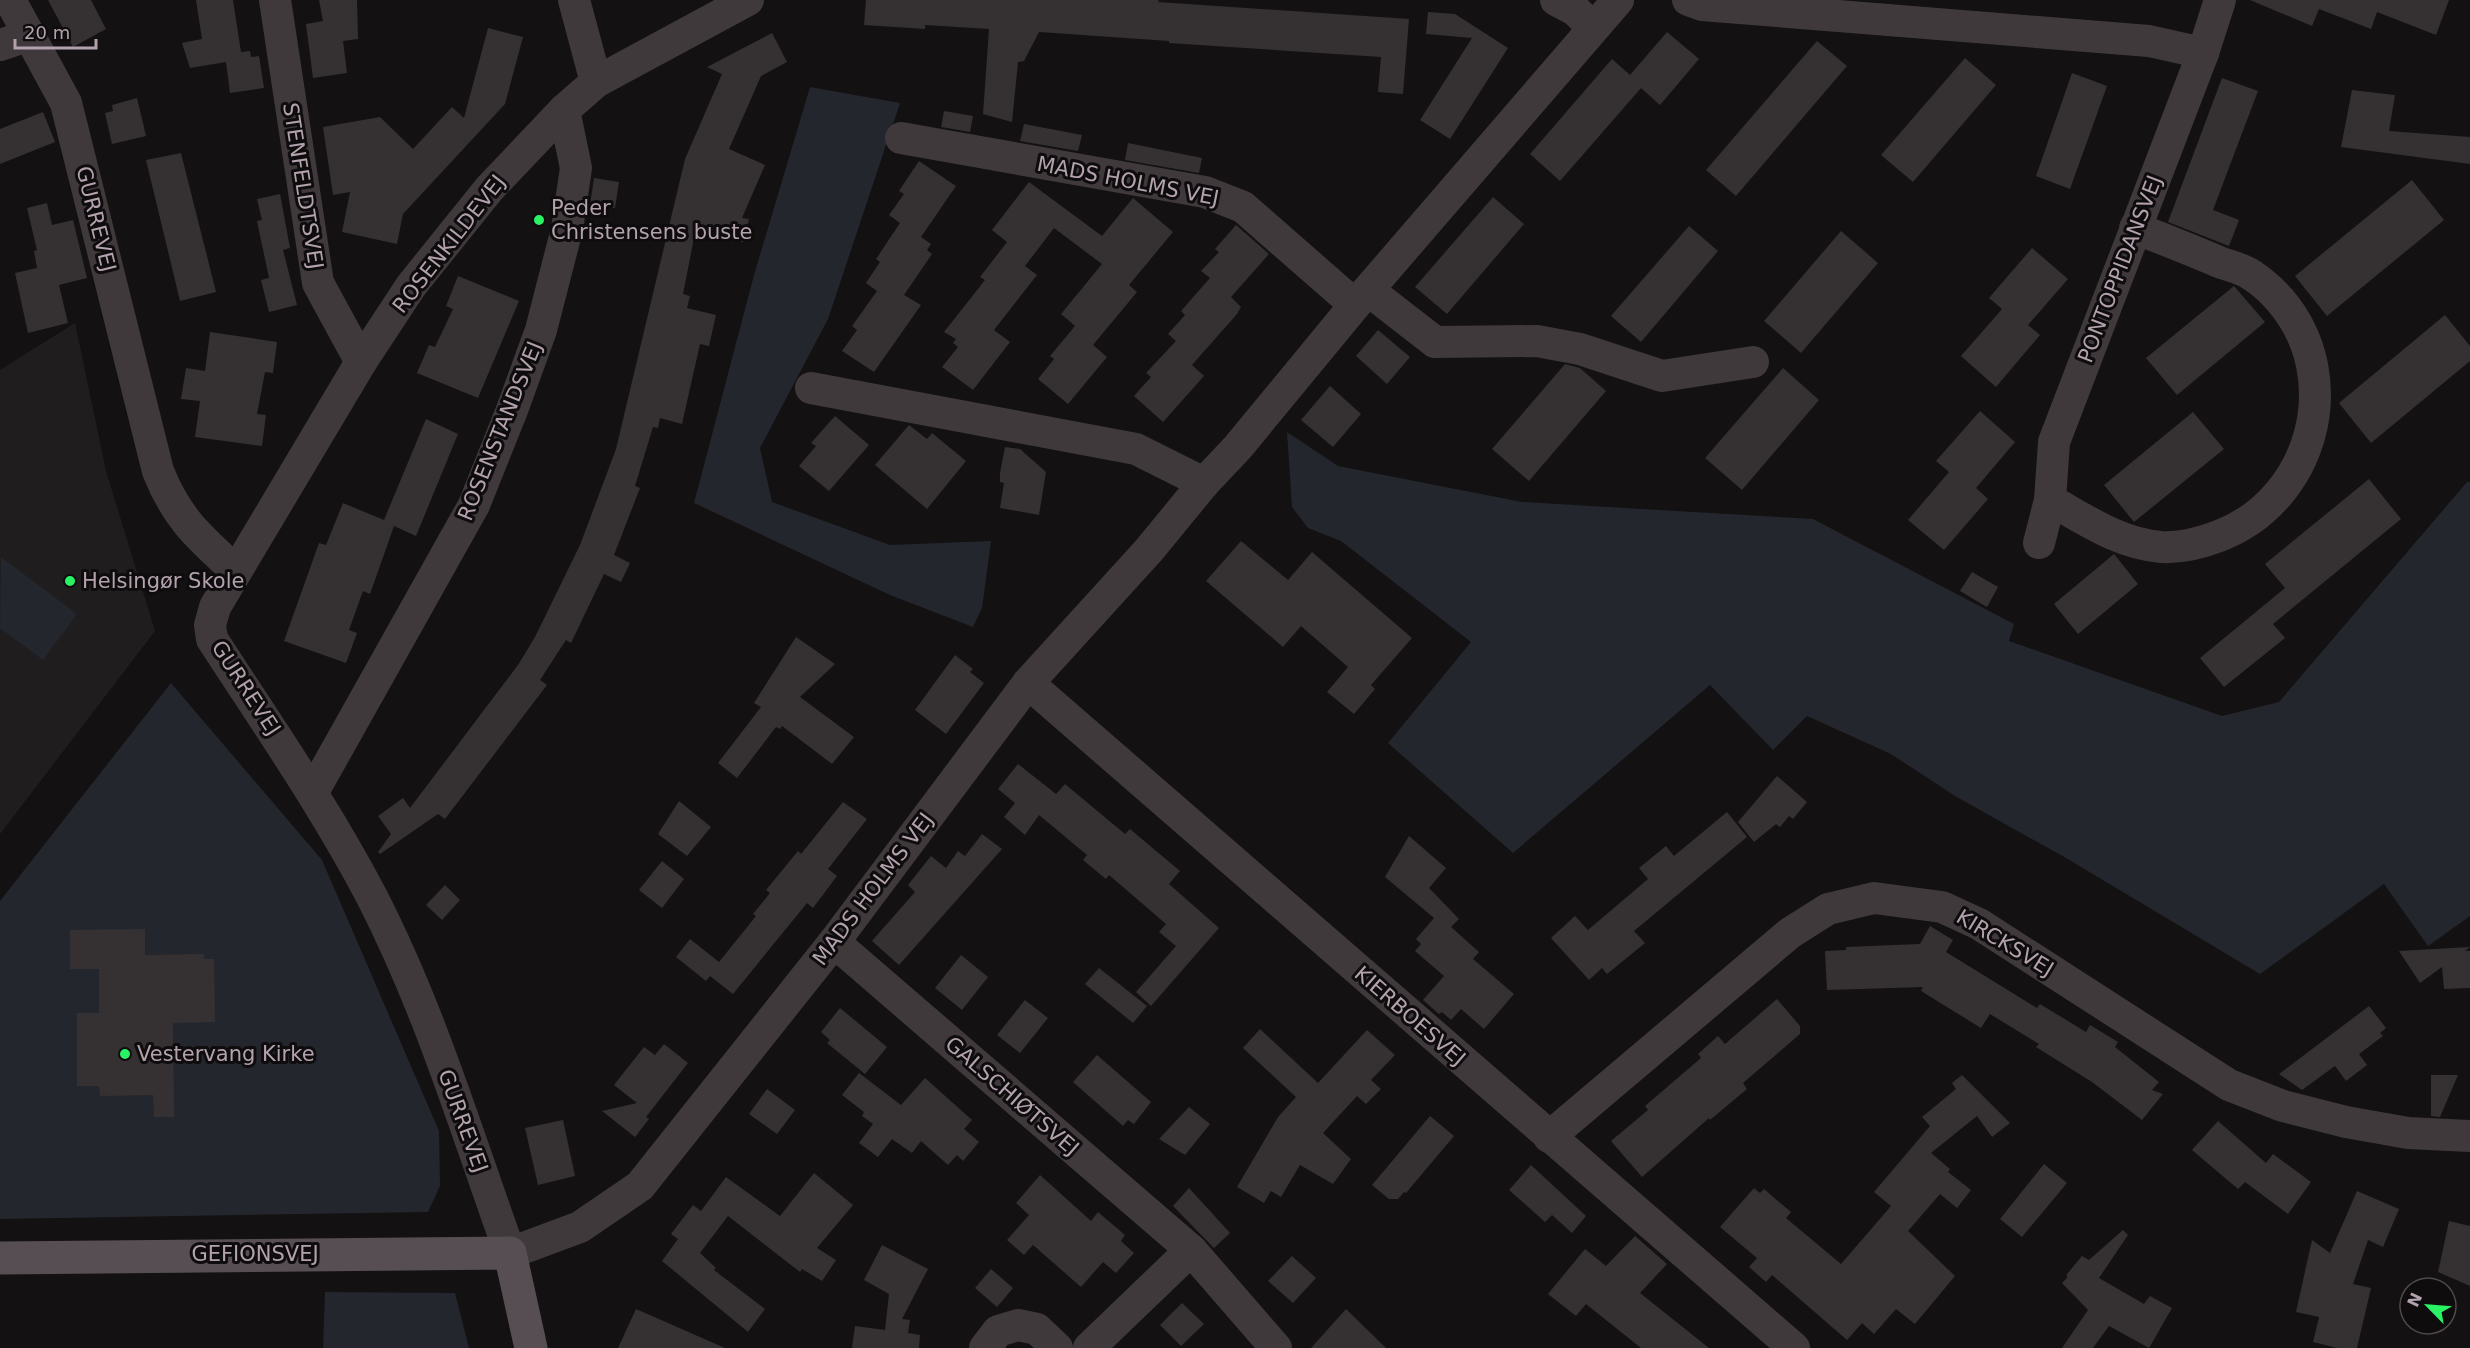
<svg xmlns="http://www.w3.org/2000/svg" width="2470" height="1348" font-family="'DejaVu Sans',sans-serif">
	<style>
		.built { fill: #201d1e }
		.green { fill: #23262d }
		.building { fill: #353133 }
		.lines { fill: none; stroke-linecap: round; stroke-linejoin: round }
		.minor { stroke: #3f393c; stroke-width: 32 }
		.major { stroke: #574e53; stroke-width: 33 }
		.poi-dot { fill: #2af265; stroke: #0e0c0d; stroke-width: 2 }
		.labels { text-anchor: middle; stroke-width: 6; stroke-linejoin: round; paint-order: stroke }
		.street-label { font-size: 21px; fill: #b3a2ae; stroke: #0e0c0d }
		.poi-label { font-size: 21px; fill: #b3a2ae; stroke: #0e0c0d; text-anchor: start }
	</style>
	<rect width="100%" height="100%" fill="#131112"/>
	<polygon class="built" points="75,323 106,471 155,631 0,834 0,370"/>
	<g class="green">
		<polygon points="810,87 900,103 828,319 760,448 772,502 890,545 991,541 982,608 973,627 890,595 694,503 754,275"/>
		<polygon points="1287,432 1338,466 1522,502 1813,519 2014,624 2009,641 2222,716 2279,702 2467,482 2470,482 2470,916 2428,946 2384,884 2260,974 2066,858 1955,796 1891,754 1807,716 1773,750 1710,685 1513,853 1388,743 1471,642 1341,541 1308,528 1292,507"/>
		<polygon points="1,557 77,614 43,660 0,628"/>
		<polygon points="171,683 322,860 439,1131 440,1186 428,1212 0,1219 0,901"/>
		<polygon points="325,1292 455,1293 469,1348 323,1348"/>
	</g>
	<g class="building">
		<polygon points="48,0 91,0 106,29 73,47"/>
		<polygon points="196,0 233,0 241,52 250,51 251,57 259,56 264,88 230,93 226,62 190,68 182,43 202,39"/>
		<polygon points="319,0 357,0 358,39 343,41 347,73 313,78 306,24 323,21"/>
		<polygon points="866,0 1159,0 1158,2 1409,19 1403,94 1378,92 1381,57 1169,43 1169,41 1039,32 1024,61 1018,62 1012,122 983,114 989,29 925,25 925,29 864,25"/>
		<polygon points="2250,0 2449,0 2436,35 2377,12 2371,29 2319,9 2312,26"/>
		<polygon points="1428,12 1455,14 1508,48 1450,139 1420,120 1472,38 1426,34"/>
		<polygon points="488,28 523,37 505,104 403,214 397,244 342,232 350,192 333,195 323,127 380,117 413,149 452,107 464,118"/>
		<polygon points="1667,32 1699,59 1660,105 1641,88 1560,181 1530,154 1612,59 1630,75"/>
		<polygon points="772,33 787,62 761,76 729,149 765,165 742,218 749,219 743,242 698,231 697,234 695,233 683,294 690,296 687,308 716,315 709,346 700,344 682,424 660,418 658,428 653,427 635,486 640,488 614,555 630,563 621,582 604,574 571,643 566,640 540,680 547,685 445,819 438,814 380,854 378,852 391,834 378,816 403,798 410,808 518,665 535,637 580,545 616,449 685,159 722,74 707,67"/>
		<polygon points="1817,41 1847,66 1736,196 1706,170"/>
		<polygon points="1965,58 1996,85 1913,182 1881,155"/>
		<polygon points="2072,73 2107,86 2070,189 2036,176"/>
		<polygon points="2222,78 2258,91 2213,210 2239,220 2229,246 2168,222"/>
		<polygon points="2352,90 2395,95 2389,131 2470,137 2470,164 2341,147"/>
		<polygon points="137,98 146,136 112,144 105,113 113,111 112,105"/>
		<polygon points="944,111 973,116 970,132 941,127"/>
		<polygon points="43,112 55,142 0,164 0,129"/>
		<polygon points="1024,124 1082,135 1078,151 1020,141"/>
		<polygon points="1128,143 1202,158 1199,173 1125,160"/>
		<polygon points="181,153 216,292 180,301 146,160"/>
		<polygon points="919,161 956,186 921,237 931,244 927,250 932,254 904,295 921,305 874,372 842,351 857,330 852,326 877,291 866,283 880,262 876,259 900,223 889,215 904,194 899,191"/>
		<polygon points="594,178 619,182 615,208 590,205"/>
		<polygon points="2412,180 2444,220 2327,316 2295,276"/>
		<polygon points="1029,182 1102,236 1133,198 1173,232 1129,285 1137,292 1093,345 1107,357 1068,404 1038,379 1054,359 1050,356 1075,326 1061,314 1102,264 1054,228 1025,266 1037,275 994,330 1010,342 973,390 942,367 958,347 953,343 956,339 944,332 985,280 980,277 1007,242 992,230"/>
		<polygon points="280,194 290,248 283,250 297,305 269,312 261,280 269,278 257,221 262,220 257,199"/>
		<polygon points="1493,197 1524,224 1447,314 1415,287"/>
		<polygon points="47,203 52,225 73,220 87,278 59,285 68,323 28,333 15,273 37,268 34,251 37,250 27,208"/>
		<polygon points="1236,225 1269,254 1231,297 1241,307 1237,314 1192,365 1204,376 1163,422 1134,396 1151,377 1146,373 1176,341 1168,334 1185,315 1181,311 1210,278 1201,271 1219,252 1215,249"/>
		<polygon points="1689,226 1718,251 1641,342 1611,316"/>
		<polygon points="1841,231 1878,263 1801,353 1764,321"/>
		<polygon points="2032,248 2068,279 2028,325 2040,335 1996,387 1961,356 2002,309 1989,298"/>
		<polygon points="458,276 519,301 478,398 417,373 429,345 435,347 453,309 446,306"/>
		<polygon points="2234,286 2265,322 2177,395 2146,358"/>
		<polygon points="2445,315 2470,346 2470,361 2371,443 2339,403"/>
		<polygon points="1378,330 1410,357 1387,384 1356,356"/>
		<polygon points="210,332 277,342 273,373 265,372 257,414 266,415 262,446 195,437 200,401 181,399 186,368 205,371"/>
		<polygon points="1565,364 1580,368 1606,391 1529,481 1492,449"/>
		<polygon points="1783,368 1819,400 1742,490 1705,458"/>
		<polygon points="1330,386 1361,414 1333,447 1301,420"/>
		<polygon points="1980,411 2015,442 1976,488 1988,499 1944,550 1908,520 1949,472 1936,461"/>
		<polygon points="2193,412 2224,449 2134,522 2104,485"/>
		<polygon points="835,416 869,445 829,491 799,466 816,446 811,443"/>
		<polygon points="426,419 458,434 416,536 394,526 370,594 363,591 349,630 357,633 346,663 284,641 319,543 326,545 343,503 384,520"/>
		<polygon points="909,425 927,439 932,433 966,461 927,509 875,465"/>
		<polygon points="1005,447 1020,449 1046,472 1039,515 1000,508 1004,483 1000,482 1000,473"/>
		<polygon points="2369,479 2401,519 2273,624 2285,638 2224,687 2200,658 2285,588 2265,564"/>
		<polygon points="1241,541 1288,580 1312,552 1412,638 1371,685 1375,689 1354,714 1327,692 1348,667 1301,626 1283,647 1206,581"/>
		<polygon points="2114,554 2138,584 2078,634 2054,604"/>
		<polygon points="1972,572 1998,587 1987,607 1960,591"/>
		<polygon points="796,637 835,664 800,697 854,737 832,764 782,726 780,729 776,727 737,778 718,763 761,707 754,703"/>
		<polygon points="955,655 973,669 970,672 984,683 946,734 915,710"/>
		<polygon points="1018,764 1056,794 1065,784 1125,834 1130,829 1180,871 1169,884 1219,928 1151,1006 1136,992 1176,946 1159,932 1166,924 1109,875 1106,879 1083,860 1087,855 1039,815 1025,835 1004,817 1015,803 998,789"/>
		<polygon points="1777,776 1807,802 1793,819 1789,816 1780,827 1776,824 1754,842 1738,822"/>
		<polygon points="679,801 711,827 687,856 658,834"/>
		<polygon points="843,802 867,819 828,869 837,876 813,908 807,903 733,994 710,976 706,981 676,957 690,939 719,962 756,916 753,914 770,893 766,890 798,851 801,854"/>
		<polygon points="1727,812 1747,837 1634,931 1645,943 1607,974 1602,968 1589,980 1551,938 1575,916 1588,930 1648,879 1639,868 1666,846 1674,856"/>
		<polygon points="982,834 1002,849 899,965 872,941 915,892 908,885 931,856 946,868 958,851 965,856"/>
		<polygon points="1409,836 1446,868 1429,888 1459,919 1451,927 1479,952 1473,959 1514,994 1484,1029 1461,1009 1451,1020 1442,1012 1439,1014 1423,1000 1444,976 1415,951 1421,944 1416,939 1434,918 1385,877"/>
		<polygon points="662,861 684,879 662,908 639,890"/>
		<polygon points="445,885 460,900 442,920 426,905"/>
		<polygon points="1930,926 1953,940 1946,952 2037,1008 2040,1004 2086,1032 2090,1025 2118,1042 2115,1047 2159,1082 2152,1090 2163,1094 2142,1120 2092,1082 2036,1047 2039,1044 1990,1014 1981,1028 1921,991 1923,987 1827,990 1825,951 1846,950 1846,947 1920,944"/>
		<polygon points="145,929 145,955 204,954 204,959 214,959 215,1022 173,1023 174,1117 154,1117 153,1095 100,1096 99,1086 77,1086 77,1013 99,1013 99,969 70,969 70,930"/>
		<polygon points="2470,947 2465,951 2470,951 2470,988 2444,989 2442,967 2420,983 2399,951"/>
		<polygon points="961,955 988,977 962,1010 935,988"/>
		<polygon points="1099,968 1147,1006 1133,1023 1085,984"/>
		<polygon points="1777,999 1800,1026 1800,1034 1743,1083 1747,1089 1710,1120 1709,1118 1642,1177 1611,1141 1648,1110 1645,1106 1701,1058 1698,1054 1718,1036 1725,1044"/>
		<polygon points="1025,1000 1048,1018 1020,1053 997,1035"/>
		<polygon points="2369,1006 2386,1028 2380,1033 2383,1036 2359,1054 2367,1065 2346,1081 2335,1066 2302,1090 2279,1074"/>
		<polygon points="840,1008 887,1047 865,1074 827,1043 830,1040 821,1032"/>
		<polygon points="1260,1029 1318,1083 1367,1030 1395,1055 1371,1080 1381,1089 1366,1104 1357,1096 1323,1133 1351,1159 1333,1184 1300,1165 1281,1197 1271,1191 1264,1203 1237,1187 1278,1117 1296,1097 1243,1048"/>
		<polygon points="664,1044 688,1063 646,1117 649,1119 635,1137 602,1111 637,1103 614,1085 644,1047 655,1055"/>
		<polygon points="1097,1055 1151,1102 1134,1124 1128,1120 1123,1126 1073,1082"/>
		<polygon points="859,1073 901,1105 925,1078 972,1120 964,1129 979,1142 963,1161 957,1155 948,1165 921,1141 912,1153 892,1139 878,1157 859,1143 873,1124 862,1116 864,1112 842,1095"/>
		<polygon points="1962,1075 2010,1123 1992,1137 1977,1116 1931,1153 1950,1169 1948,1172 1971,1190 1957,1208 1940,1194 1908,1231 1955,1276 1915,1324 1896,1309 1874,1334 1862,1323 1847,1340 1772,1275 1766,1282 1749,1267 1757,1258 1720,1227 1754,1188 1760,1193 1764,1189 1791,1212 1786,1218 1841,1264 1891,1206 1874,1192 1930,1126 1922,1117 1956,1089 1952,1083"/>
		<polygon points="2431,1075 2458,1075 2440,1117 2431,1116"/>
		<polygon points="767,1089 795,1110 777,1134 749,1114"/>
		<polygon points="1189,1107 1210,1124 1185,1155 1159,1139"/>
		<polygon points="1430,1116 1454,1136 1406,1193 1404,1192 1398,1199 1389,1199 1372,1185"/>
		<polygon points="563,1120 575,1176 538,1185 525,1128"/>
		<polygon points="2218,1121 2266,1163 2273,1154 2311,1182 2288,1214 2245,1182 2238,1189 2192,1150"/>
		<polygon points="2044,1164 2067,1183 2022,1237 2000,1219"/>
		<polygon points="1531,1165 1586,1216 1572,1233 1552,1215 1545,1222 1509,1190"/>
		<polygon points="814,1173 853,1205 817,1248 836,1260 822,1281 802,1269 800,1272 728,1216 700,1253 716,1268 714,1270 765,1309 748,1332 662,1261 678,1239 671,1234 693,1205 701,1211 726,1177 780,1216"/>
		<polygon points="1040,1175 1091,1221 1098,1212 1125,1235 1121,1241 1134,1253 1116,1273 1103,1262 1081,1287 1033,1245 1024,1255 1007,1240 1029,1215 1016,1203"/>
		<polygon points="1189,1188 1230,1233 1214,1248 1173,1206"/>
		<polygon points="2357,1191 2399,1209 2383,1247 2368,1240 2353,1284 2371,1288 2357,1348 2337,1348 2313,1342 2319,1317 2296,1312 2312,1240 2330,1253"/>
		<polygon points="2449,1221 2470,1226 2470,1286 2438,1272"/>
		<polygon points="2123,1230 2128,1235 2099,1278 2144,1304 2150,1296 2172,1308 2149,1348 2109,1326 2093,1348 2062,1348 2088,1310 2062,1283 2067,1278 2067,1274 2082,1256 2089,1260"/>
		<polygon points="1635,1236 1667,1264 1640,1293 1709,1348 1641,1348 1586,1304 1576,1316 1548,1294 1585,1249 1606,1266"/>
		<polygon points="882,1245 928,1269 902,1319 910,1320 908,1333 920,1335 919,1348 852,1348 855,1326 885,1330 889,1294 864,1280"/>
		<polygon points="1292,1256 1316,1278 1293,1303 1268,1281"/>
		<polygon points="991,1269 1013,1288 997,1307 975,1288"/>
		<polygon points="1182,1303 1204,1324 1181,1346 1160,1325"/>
		<polygon points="636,1309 725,1348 618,1348"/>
		<polygon points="1346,1309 1386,1348 1311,1348"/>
	</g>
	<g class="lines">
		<g class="minor">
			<path d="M10,0L66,103L158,471C177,519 199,537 236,571"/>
			<polyline points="275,0 318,283 361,362"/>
			<polyline points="574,0 596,82"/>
			<path d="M748,0L596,82L564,110L489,189L411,286L361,362L215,607L210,625L212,639C267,724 325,807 372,897C430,1010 467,1133 510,1253L580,1227L640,1186L834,942L1028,683L1149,550L1204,483L1238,447L1355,305L1618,0"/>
			<polyline points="1556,0 1575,10 1593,28"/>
			<polyline points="1688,0 1702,5 2149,41 2203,53"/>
			<polyline points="0,45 27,36"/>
			<polyline points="901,138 1205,192 1243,207 1355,305"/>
			<polyline points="1368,290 1435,342 1537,341 1580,349 1662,376 1753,362"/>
			<polyline points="811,388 1136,449 1204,483"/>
			<path d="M2050,500C2086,520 2120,544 2161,547C2181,548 2201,543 2219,536C2313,500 2347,378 2280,300C2273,292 2262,282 2253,276C2244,269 2230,266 2219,262C2191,250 2163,239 2135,228"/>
			<polyline points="2039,543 2050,500 2054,442 2203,53 2220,0"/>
			<polyline points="1028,683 1794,1348"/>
			<polyline points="313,792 474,505 512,410 541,330 567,229 576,168 564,110"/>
			<polyline points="834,942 1191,1250 1276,1348"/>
			<polyline points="1549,1137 1790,933 1828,909 1874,898 1942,907 1979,924 2229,1085 2283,1106 2346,1122 2408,1133 2470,1136"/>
			<polyline points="985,1348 998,1331 1018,1325 1037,1329 1057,1348"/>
			<polyline points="1089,1348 1191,1250"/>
		</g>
		<polyline class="major" points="0,1258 510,1253 531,1348"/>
	</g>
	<g class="poi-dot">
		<circle cx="539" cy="220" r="6"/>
		<circle cx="70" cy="581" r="6"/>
		<circle cx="125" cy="1054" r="6"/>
	</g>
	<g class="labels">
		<g class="street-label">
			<text transform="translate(1128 181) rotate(11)" y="7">MADS HOLMS VEJ</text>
			<text transform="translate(303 186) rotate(81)" y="7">STENFELDTSVEJ</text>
			<text transform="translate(96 219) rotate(76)" y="7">GURREVEJ</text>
			<text transform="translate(449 244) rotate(-52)" y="7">ROSENKILDEVEJ</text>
			<text transform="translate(2120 269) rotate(-69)" y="7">PONTOPPIDANSVEJ</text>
			<text transform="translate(500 431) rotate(-68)" y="7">ROSENSTANDSVEJ</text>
			<text transform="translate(246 688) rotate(57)" y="7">GURREVEJ</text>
			<text transform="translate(873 889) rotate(-53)" y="7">MADS HOLMS VEJ</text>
			<text transform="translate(2005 943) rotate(31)" y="7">KIRCKSVEJ</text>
			<text transform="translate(1410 1016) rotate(41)" y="7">KIERBOESVEJ</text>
			<text transform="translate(1012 1096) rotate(41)" y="7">GALSCHIØTSVEJ</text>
			<text transform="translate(463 1121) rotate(70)" y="7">GURREVEJ</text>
			<text x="255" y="1261">GEFIONSVEJ</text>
		</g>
		<g class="poi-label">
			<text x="551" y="215">Peder<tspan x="551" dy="24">Christensens buste</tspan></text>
			<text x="82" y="588">Helsingør Skole</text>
			<text x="137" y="1061">Vestervang Kirke</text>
		</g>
	</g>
	<g transform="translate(2428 1306) rotate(295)"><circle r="28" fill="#0e0c0d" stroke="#50484d" stroke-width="1.5"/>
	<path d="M0-4.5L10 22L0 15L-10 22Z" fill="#2af265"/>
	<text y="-9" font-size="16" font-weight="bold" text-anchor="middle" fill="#b3a2ae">N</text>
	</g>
	<path d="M15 39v9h81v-9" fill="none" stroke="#b3a2ae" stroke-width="3"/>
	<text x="24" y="39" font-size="18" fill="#b3a2ae" stroke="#0e0c0d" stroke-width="4.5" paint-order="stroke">20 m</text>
</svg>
